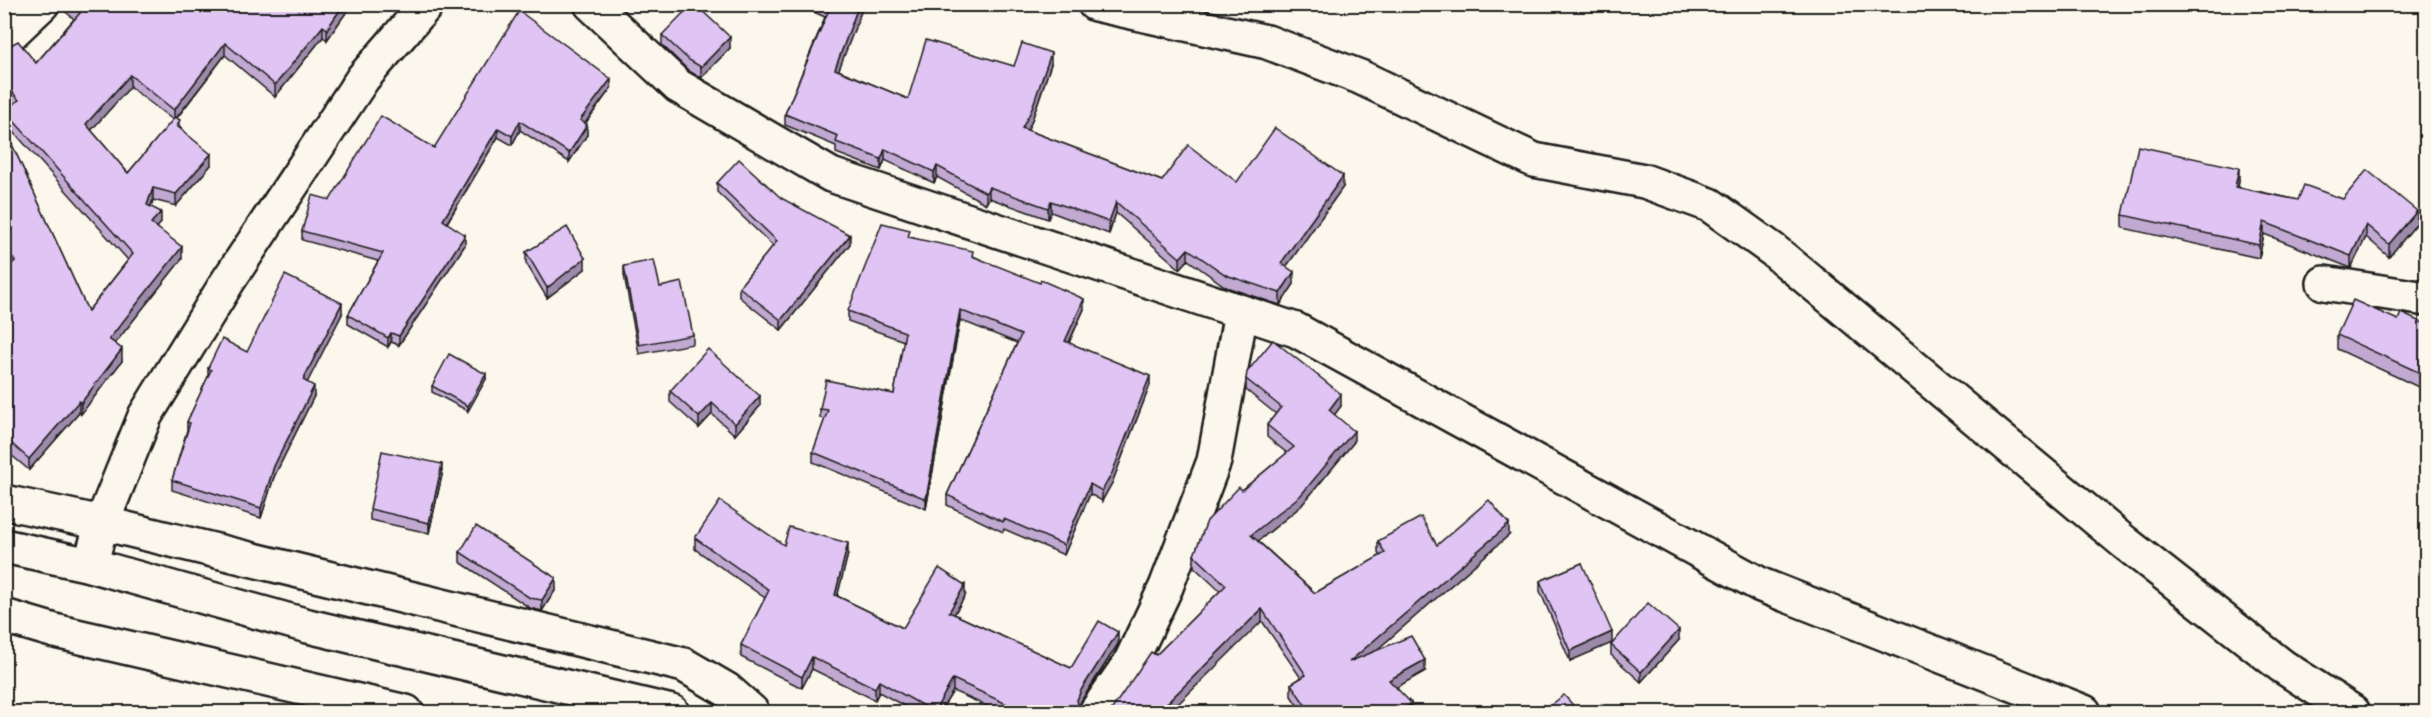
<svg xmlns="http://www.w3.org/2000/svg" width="2431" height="717" font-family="'Balsamiq Sans',sans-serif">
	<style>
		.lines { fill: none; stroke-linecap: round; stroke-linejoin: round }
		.street-casing { stroke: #1c1c1c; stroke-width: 38 }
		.secondary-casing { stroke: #1c1c1c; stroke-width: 38 }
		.street { stroke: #fbf7ec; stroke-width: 33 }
		.secondary { stroke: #fbf7ec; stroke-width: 33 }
		.wall { fill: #c1a9d1; stroke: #1c1c1c; stroke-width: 1.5; fill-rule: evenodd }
		.shaded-wall { fill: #9d89aa; stroke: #1c1c1c; stroke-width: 1.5 }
		.building { fill: #e0c4f3; stroke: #1c1c1c; stroke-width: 1.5 }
	</style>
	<rect width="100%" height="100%" fill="#fbf7ec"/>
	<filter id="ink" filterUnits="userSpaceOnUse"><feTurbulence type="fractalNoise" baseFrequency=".0167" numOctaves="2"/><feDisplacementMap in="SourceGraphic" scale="12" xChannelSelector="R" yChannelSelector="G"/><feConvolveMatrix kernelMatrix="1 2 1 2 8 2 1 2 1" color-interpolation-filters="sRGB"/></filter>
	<g filter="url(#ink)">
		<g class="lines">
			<defs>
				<g id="street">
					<polyline points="591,4 678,86 831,175 1296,330 1761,585 2084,712"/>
					<polyline points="1095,4 1267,42 1360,77 1534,160 1644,181 1710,205 1773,250 2124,542 2282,666 2353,712"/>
					<polyline points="4,40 42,4"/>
					<polyline points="2324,283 2426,299"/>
					<polyline points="4,502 102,523 684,665 727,690 752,712"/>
					<polyline points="90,565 102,523 145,416 228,281 363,78 427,4"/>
					<polyline points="1096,712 1130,663 1166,587 1214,461 1241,312"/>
				</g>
				<g id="secondary">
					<polyline points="4,546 90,565 308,626 672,712"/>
					<polyline points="4,616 55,631 406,712"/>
				</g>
			</defs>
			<use href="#street" class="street-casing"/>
			<use href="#secondary" class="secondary-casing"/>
			<use href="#street" class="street"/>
			<use href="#secondary" class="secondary"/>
		</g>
		<g class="wall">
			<path d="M60,4H352L327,40L323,37L275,97L225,55L177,118L180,127L211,165L176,206L153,200L151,207L161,223L157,227L182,259L115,343L122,361L81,414L79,413L29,470L4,449V271L10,265L4,255V127L88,311L128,260L4,121V109L13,104L4,94V46L36,63L74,19L60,7ZM130,87L173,120L128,173L91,130Z"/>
			<polygon points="796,4 864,4 838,70 908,99 1014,66 1051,64 1031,123 1027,130 1162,181 1237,182 1343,187 1286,267 1294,284 1280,305 1226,287 1188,260 1180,269 1116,213 1109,234 1051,212 1048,219 989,198 986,204 937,177 934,183 885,160 881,170 836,153 836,146 785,125 785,114 825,17"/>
			<polygon points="662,35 730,48 701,78 689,71 662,45"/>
			<polygon points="611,88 585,124 587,135 569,162 520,130 512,145 498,137 447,223 465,245 399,345 391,342 388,347 348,324 348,315 378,261 302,240 302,231 434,148"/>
			<polygon points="2239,180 2238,187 2298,200 2343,199 2417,223 2389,257 2366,237 2351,268 2264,234 2259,258 2123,228 2123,215"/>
			<polygon points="717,183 781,198 850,244 781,330 739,297 739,287 773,246 717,192"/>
			<polygon points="910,237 973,256 1084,309 1069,343 1150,385 1112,483 1102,501 1090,494 1064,555 1004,529 1003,532 947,505 947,495 1017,343 960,320 926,509 813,462 813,452 825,419 820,418 820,409 894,394 904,341 848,321 848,311"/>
			<polygon points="526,252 585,269 547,298 526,263"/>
			<polygon points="624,266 660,287 693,335 693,344 639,354 624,275"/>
			<polygon points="342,314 307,382 314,396 274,477 261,518 172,490 172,480 187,430 187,422 208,377 208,368 247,352"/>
			<polygon points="2398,320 2427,325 2427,391 2337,349 2337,335"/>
			<polygon points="486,379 468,411 432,392 432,386"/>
			<polygon points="1246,379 1341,406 1334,415 1354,442 1301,506 1258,541 1315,593 1380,556 1378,553 1378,541 1437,545 1509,535 1375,651 1425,671 1396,687 1411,712 1302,712 1291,696 1291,684 1301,678 1262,621 1156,655 1220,591 1194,567 1194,555 1242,490 1287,453 1267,437 1267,425 1276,414 1246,390"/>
			<polygon points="670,391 760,406 735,435 712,414 699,428 670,402"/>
			<polygon points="442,475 429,533 370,520 370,509"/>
			<polygon points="695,538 784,545 848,554 837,596 903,628 965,596 954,614 1071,668 1118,644 1081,701 1079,707 1079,709 1082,712 1000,712 953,691 940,712 915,712 879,692 875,700 812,669 802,688 741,657 741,645 765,598 695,549"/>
			<polygon points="460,552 556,589 542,611 530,608 460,562"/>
			<polygon points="1582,563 1570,661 1540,591 1540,581"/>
			<polygon points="1679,640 1641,682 1611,655 1611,645"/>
		</g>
		<g class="shaded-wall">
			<polygon points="4,4 14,4 4,14"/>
			<polygon points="344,4 352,4 327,40 327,29"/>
			<polygon points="859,4 864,4 835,80 835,69"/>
			<polygon points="323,26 323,37 275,97 275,85"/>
			<polygon points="730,37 730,48 701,78 701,67"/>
			<polygon points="225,43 225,55 174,121 174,110"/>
			<polygon points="1051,53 1051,64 1031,123 1022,140 1022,128"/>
			<polygon points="130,75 130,87 86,136 86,124"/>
			<polygon points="611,79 611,88 580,130 580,120"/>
			<polygon points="520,121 520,130 512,145 512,136"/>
			<polygon points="587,125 587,135 569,162 569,153"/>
			<polygon points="498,128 498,137 443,229 443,220"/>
			<polygon points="885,149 885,160 881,170 881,159"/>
			<polygon points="211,154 211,165 176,206 176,194"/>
			<polygon points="937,166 937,177 934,183 934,172"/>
			<polygon points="2239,168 2239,180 2235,199 2235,187"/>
			<polygon points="1343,176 1343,187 1281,274 1281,263"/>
			<polygon points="989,187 989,198 986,204 986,193"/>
			<polygon points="153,188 153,200 147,216 147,205"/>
			<polygon points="1051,201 1051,212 1048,219 1048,208"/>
			<polygon points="1116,202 1116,213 1109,234 1109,222"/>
			<polygon points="2417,211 2417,223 2389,257 2389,244"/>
			<polygon points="161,212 161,223 151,234 151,223"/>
			<polygon points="2264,222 2264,234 2259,258 2259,245"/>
			<polygon points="2366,225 2366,237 2351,268 2351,256"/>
			<polygon points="465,235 465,245 399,345 399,336"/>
			<polygon points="850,235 850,244 781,330 781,320"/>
			<polygon points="182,247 182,259 109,351 109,339"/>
			<polygon points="1188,249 1188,260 1180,269 1180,258"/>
			<polygon points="585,258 585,269 547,298 547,288"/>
			<polygon points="1294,272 1294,284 1280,305 1280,293"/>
			<polygon points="1084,299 1084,309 1065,351 1065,341"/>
			<polygon points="342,303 342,314 303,391 303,380"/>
			<polygon points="960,310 960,320 926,509 926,499"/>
			<polygon points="391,333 391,342 388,347 388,338"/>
			<polygon points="122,349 122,361 81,414 81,403"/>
			<polygon points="486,374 486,379 468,411 468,406"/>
			<polygon points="1150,376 1150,385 1112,483 1102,501 1102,491"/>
			<polygon points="314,386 314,396 274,477 261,518 261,508 274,466"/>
			<polygon points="1341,394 1341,406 1329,422 1329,410"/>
			<polygon points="760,396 760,406 735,435 735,424"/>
			<polygon points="79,401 79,413 29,470 29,459"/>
			<polygon points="712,403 712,414 699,428 699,417"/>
			<polygon points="1354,431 1354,442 1301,506 1251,547 1251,535"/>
			<polygon points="442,464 442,475 429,533 429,523"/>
			<polygon points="1090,484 1090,494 1064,555 1064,545"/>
			<polygon points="1509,524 1509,535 1349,674 1349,662"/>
			<polygon points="848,543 848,554 835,606 835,595"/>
			<polygon points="556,578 556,589 542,611 542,600"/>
			<polygon points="965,585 965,596 949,623 949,612"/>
			<polygon points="1262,609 1262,621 1170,712 1158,712"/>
			<polygon points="1679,630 1679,640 1641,682 1641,672"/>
			<polygon points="1118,632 1118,644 1081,701 1077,711 1077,700 1081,690"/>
			<polygon points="1612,632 1612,643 1570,661 1570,651"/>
			<polygon points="812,657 812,669 802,688 802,677"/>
			<polygon points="1425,660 1425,671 1389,692 1389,680"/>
			<polygon points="953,679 953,691 940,712 934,712"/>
			<polygon points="879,681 879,692 875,700 875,688"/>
			<polygon points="1411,703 1411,712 1401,712"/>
		</g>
		<g class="building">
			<polygon points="71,4 344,4 327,29 323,26 275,85 225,43 174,110 130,75 86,124 128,173 175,117 180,120 177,126 211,154 176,194 153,188 147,205 161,212 151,223 182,247 109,339 122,349 81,403 79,401 29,459 4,437 4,271 15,261 4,244 4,127 88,311 133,254 4,110 19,100 4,82 4,46 9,46 18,41 36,63 80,13"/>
			<polygon points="692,4 695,4 730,37 701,67 689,60 662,35"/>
			<polygon points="824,4 859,4 835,69 908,99 926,40 1014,66 1022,43 1051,53 1031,111 1022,128 1162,181 1188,145 1237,182 1275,128 1343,176 1281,263 1294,272 1280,293 1226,275 1188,249 1180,258 1116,202 1109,222 1051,201 1048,208 989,187 986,193 937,166 934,172 885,149 881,159 836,142 838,136 785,114 830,7"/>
			<polygon points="519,11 611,79 580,120 587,125 569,153 520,121 512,136 498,128 443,220 465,235 399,336 391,333 388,338 348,315 383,253 302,231 312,195 330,200 381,116 434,148"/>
			<polygon points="2138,146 2239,168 2235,187 2298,200 2304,185 2343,199 2367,170 2417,211 2389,244 2366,225 2351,256 2264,222 2259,245 2123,215"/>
			<polygon points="739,159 781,198 850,235 781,320 739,287 777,241 717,183"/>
			<polygon points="882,223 910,230 908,237 973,251 972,256 1040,283 1041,280 1084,299 1065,341 1150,376 1112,473 1102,491 1090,484 1064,545 1004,519 1003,522 947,495 1021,335 960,310 926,499 813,452 828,410 820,409 826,380 894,394 905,332 848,311"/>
			<polygon points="567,227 585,258 547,288 526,252"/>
			<polygon points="654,260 660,287 682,282 693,335 639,345 624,266"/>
			<polygon points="285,275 342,303 303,380 314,386 274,466 261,508 172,480 190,423 187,422 211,370 208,368 222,339 247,352"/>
			<polygon points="2353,300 2398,320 2401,313 2427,325 2427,376 2337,335"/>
			<polygon points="1273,340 1341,394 1329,410 1354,431 1301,495 1251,535 1315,593 1385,553 1378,541 1421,517 1437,545 1489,500 1509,524 1349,662 1411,636 1425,660 1389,680 1411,703 1401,712 1310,712 1291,684 1306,675 1262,609 1158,712 1110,712 1151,652 1156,655 1226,585 1194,555 1207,521 1239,487 1242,490 1294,447 1267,425 1281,407 1246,379 1247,372"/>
			<polygon points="708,349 760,396 735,424 712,403 699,417 670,391"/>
			<polygon points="449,354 486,374 468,406 432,386"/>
			<polygon points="382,451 442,464 429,523 370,509"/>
			<polygon points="720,501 784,545 789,527 848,543 835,595 903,628 939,568 965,585 949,612 1071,668 1099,621 1118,632 1081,690 1077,700 1079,709 1082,712 1063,712 1057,707 1054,712 1007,712 1011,706 953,679 934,712 879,681 875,688 812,657 802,677 741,645 769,590 695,538"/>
			<polygon points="476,526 556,578 542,600 530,598 460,552"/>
			<polygon points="1582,563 1612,632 1570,651 1540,581"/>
			<polygon points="1648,603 1679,630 1641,672 1611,645"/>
			<polygon points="1564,695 1579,712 1542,712"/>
		</g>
	</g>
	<rect width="2431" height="717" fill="none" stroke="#fbf7ec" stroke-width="24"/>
	<rect x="12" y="12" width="2407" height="693" fill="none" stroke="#1c1c1c" stroke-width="2" filter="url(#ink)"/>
</svg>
